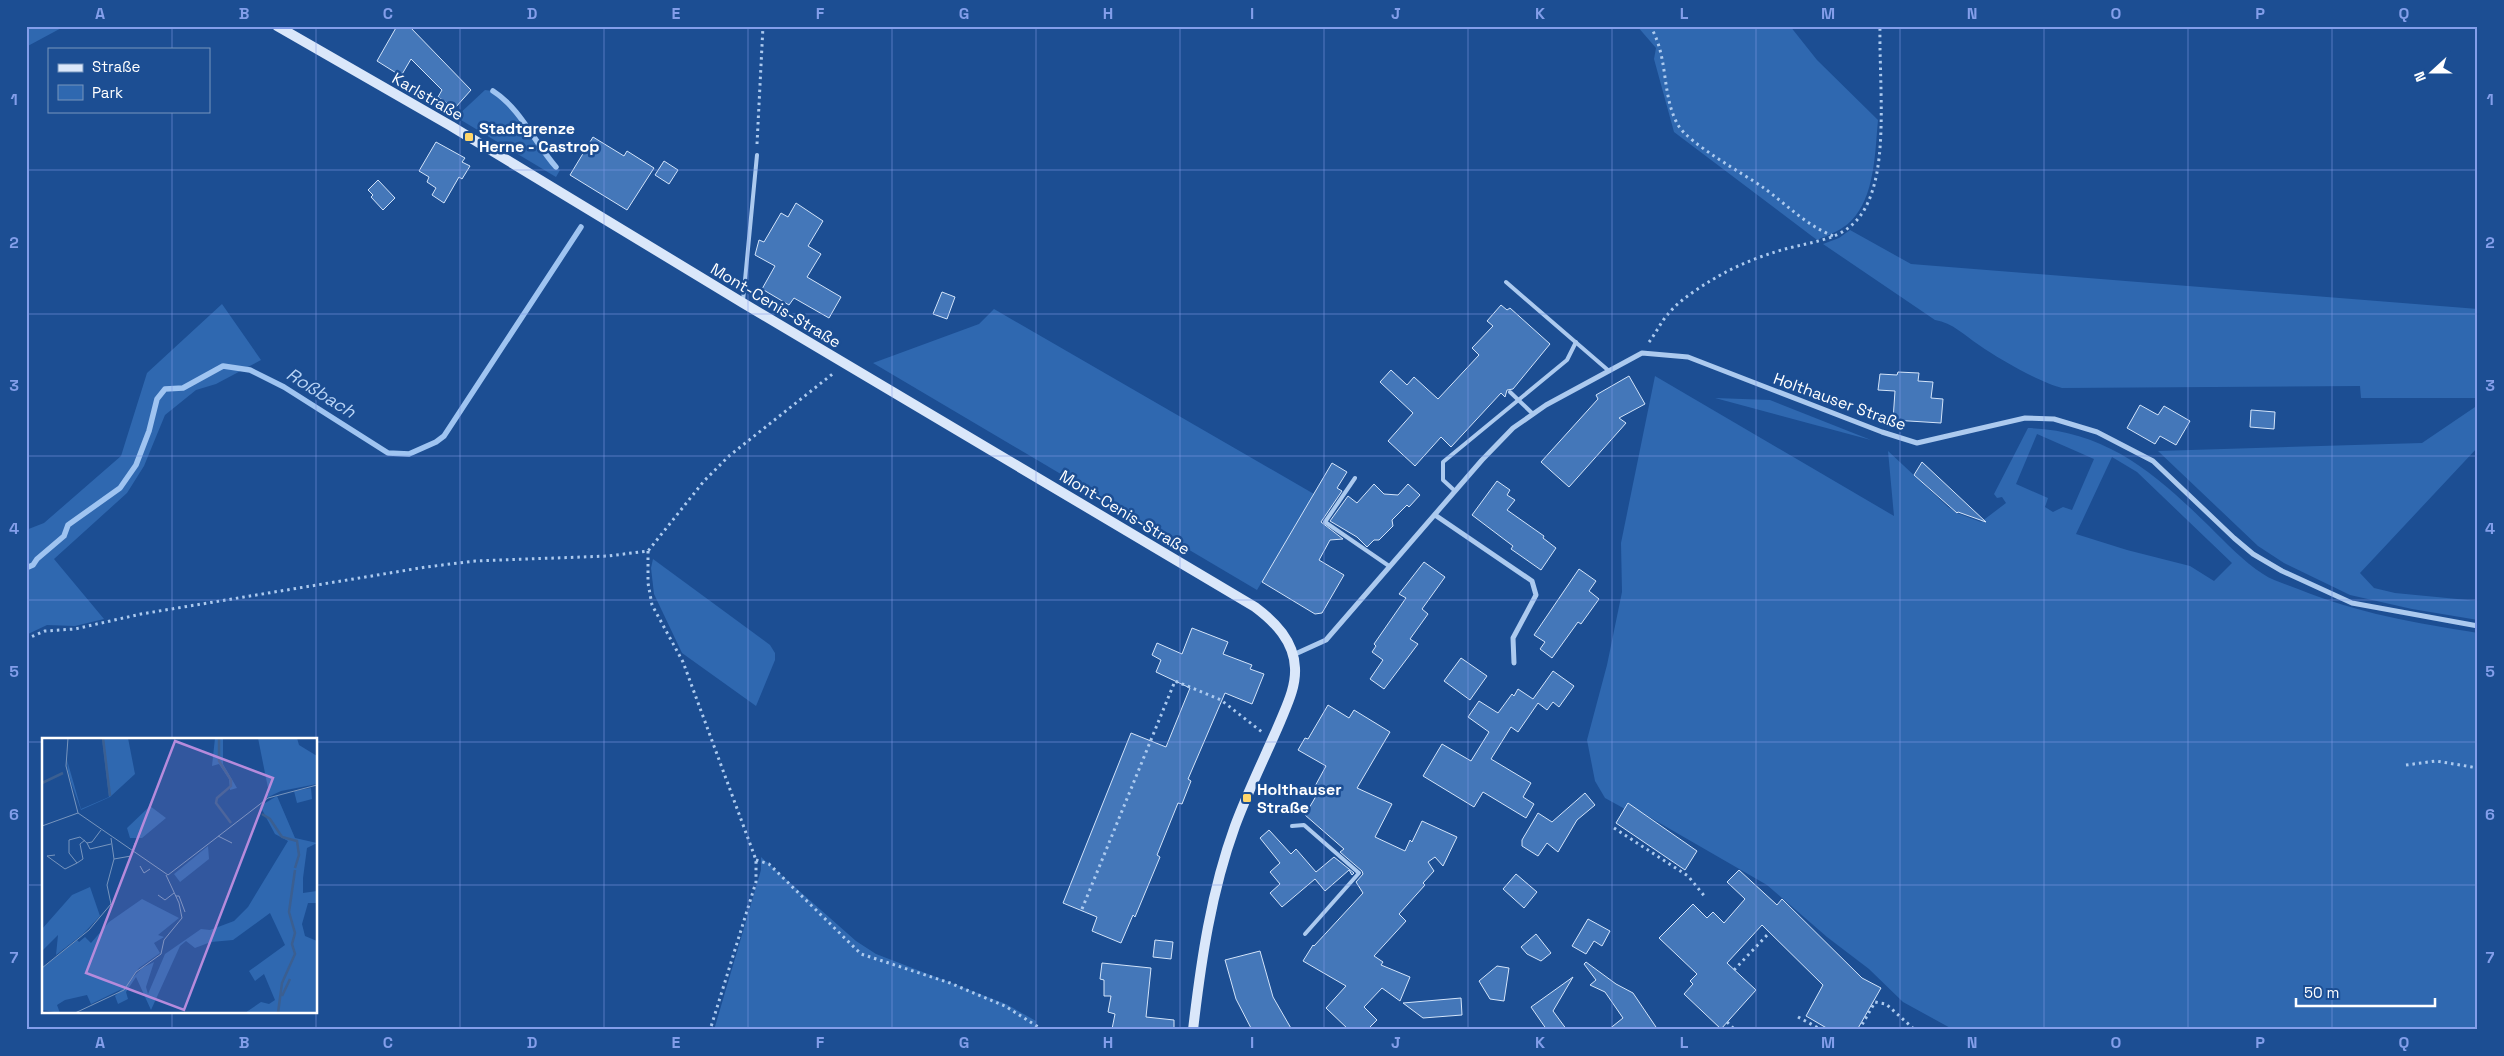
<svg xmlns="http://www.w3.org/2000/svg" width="2504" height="1056" font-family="'Space Grotesk',sans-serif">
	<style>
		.green { fill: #2f68b0; fill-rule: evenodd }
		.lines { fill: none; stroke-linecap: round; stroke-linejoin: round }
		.stream { stroke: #9fc4f1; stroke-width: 5.5 }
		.building { fill: #4477b9; stroke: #d3e4fa }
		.path { stroke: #accaef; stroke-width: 3; stroke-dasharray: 2.5 4; stroke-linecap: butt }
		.service { stroke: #accaef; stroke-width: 4 }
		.minor { stroke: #accaef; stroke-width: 5 }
		.secondary { stroke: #dae7fa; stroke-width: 10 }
		.grid { fill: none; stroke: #839eea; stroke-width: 1; stroke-opacity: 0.55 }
		.poi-dot { fill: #ffd66a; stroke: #1c4e93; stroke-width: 2 }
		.labels { text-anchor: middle; stroke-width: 5; stroke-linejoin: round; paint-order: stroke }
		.street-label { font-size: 16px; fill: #fff; stroke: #1c4e93 }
		.poi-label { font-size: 16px; font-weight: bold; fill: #fff; stroke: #1c4e93; text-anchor: start }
		.water-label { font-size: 18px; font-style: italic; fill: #b9d4f6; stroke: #1c4e93 }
		.inset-river { fill: none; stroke: #3b5f91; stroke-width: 2.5 }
		.inset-road { fill: none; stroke: #7795be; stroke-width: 1 }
		.view { fill: #b68bdc; fill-opacity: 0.15; stroke: #b68bdc; stroke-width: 2.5 }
		.inset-edge { fill: none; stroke: #fff; stroke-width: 2.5 }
		.neatline { fill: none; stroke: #839eea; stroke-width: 2 }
		.grid-label { font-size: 16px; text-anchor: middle; font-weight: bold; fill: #839eea }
	</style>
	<rect width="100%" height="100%" fill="#1c4e93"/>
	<g class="green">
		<polygon points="26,26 65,26 26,47"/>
		<path d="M1637,26H1790L1817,60L1878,120C1875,152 1875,197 1851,221C1842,230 1829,235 1817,240L1674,132L1654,59L1656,48Z"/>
		<path d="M485,90L492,91C501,99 511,108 519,118C534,136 539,158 560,170L556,177L456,117Z"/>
		<path d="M1850,230L1911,264L2478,309V398H2361L2360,386L2062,388C2039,382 1999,359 1979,345C1964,335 1953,323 1935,320L1823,244L1839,238Z"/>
		<polygon points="222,304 261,360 216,384 196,390 165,415 144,466 127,493 54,559 104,619 75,626 47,625 26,635 26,530 44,523 121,456 147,373"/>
		<polygon points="994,309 1314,494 1257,590 873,363 979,324"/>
		<path d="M1655,376L1894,516L1888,451L1948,507L1957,513L1981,522L2006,503L2002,497L1997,498L1994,494L2028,428C2106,430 2156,474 2209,526C2226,543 2243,561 2263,574C2273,581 2286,584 2298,589C2356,613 2416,623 2478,633V1030H1954L1903,1002L1869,969L1827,937L1767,885L1637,810L1625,809L1605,798L1595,781L1587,740L1607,665L1622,592L1621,543ZM2037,434L2094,459L2072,510L2063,507L2053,512L2045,507L2048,498L2016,484ZM2112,457L2137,472L2232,563L2214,581L2190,566L2127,550L2076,534Z"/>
		<polygon points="1715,398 1770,400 1871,440"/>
		<polygon points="2478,405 2478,447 2360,573 2374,588 2395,593 2478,601 2478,620 2412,609 2350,595 2284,563 2258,546 2158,451 2422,443"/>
		<polygon points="653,559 770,645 775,653 775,660 756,706 682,653 654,594 651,568"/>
		<polygon points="761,857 856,941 876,954 1006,1004 1036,1021 1035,1030 714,1030 761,870"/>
	</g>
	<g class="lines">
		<g class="stream">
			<path d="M493,91C521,109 534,142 556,167"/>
			<polyline points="26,568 33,565 37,559 64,536 68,525 120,488 136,465 149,431 157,399 165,389 183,388 223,366 250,370 284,387 388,453 409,454 436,442 444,436 581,227"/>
		</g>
	</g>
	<g class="building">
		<polygon points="397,26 409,26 471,90 455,108 438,97 442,90 411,59 401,76 377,61"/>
		<polygon points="593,137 624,156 627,151 654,168 627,210 570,175"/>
		<polygon points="436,142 465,158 462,162 470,166 462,179 459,177 444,203 432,195 436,188 427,182 429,177 419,171"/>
		<polygon points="664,161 678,170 669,184 655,175"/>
		<polygon points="378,180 395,198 383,210 371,197 373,195 368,190"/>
		<polygon points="796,203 823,221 808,246 821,254 807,277 841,297 829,318 794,298 789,305 762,289 775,266 755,255 759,240 764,242 781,213 788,217"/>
		<polygon points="942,292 955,297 947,319 933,314"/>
		<polygon points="1501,305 1507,310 1510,308 1550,344 1513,389 1507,390 1505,397 1501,393 1451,447 1441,437 1415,466 1388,441 1413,413 1380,382 1391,370 1407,385 1414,377 1438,399 1479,355 1472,348 1493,326 1487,321"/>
		<polygon points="1898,372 1919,373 1918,381 1933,382 1931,398 1943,399 1941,423 1893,420 1895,391 1878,390 1880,374 1897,375"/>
		<polygon points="1629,376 1645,404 1619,418 1626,423 1619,431 1569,487 1541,462 1598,399 1596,395"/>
		<polygon points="2140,405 2158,415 2164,406 2190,421 2176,445 2160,436 2155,444 2127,428"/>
		<polygon points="2251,410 2275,412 2274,429 2250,427"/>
		<polygon points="1922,462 1986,522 1958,512 1957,513 1914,475"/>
		<polygon points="1332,463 1347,472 1337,488 1342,491 1321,522 1343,539 1330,540 1319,560 1344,575 1322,613 1315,614 1262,582"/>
		<polygon points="1497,481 1510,490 1507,495 1515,500 1507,510 1544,536 1543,538 1556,548 1541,570 1511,549 1513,546 1472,515"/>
		<polygon points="1374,484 1384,494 1398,495 1408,484 1420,495 1409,507 1407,505 1392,520 1393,526 1379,540 1374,540 1367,547 1357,537 1330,521 1348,496 1357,503"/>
		<polygon points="1424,562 1445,577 1422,609 1428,614 1410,639 1418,644 1384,689 1370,679 1383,660 1372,652 1376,646 1374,644 1406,598 1399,594"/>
		<polygon points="1579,569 1596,581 1589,591 1599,599 1581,624 1578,622 1552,658 1540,649 1545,642 1534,635"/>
		<polygon points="1192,628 1228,642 1223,654 1252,665 1250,669 1264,674 1252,704 1225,693 1188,779 1191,781 1182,804 1178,803 1157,855 1160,857 1135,917 1133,915 1121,943 1092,931 1097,917 1063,903 1131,733 1166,747 1190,688 1156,672 1161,660 1152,655 1157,643 1182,654"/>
		<polygon points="1461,658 1487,676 1470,700 1444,681"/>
		<polygon points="1553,671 1574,686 1559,707 1553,702 1547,710 1538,703 1518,732 1511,727 1491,759 1531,783 1523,797 1534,804 1526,818 1483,792 1474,807 1423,776 1442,744 1471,761 1489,732 1468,717 1479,701 1498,713 1512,694 1514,696 1518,689 1533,699"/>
		<polygon points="1328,705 1349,718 1354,710 1390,732 1357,788 1392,804 1375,837 1405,851 1410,840 1412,842 1422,821 1457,837 1443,866 1435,857 1428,862 1434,871 1423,883 1425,885 1399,914 1406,921 1374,956 1383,962 1381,965 1410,977 1400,1001 1382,988 1364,1007 1377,1020 1367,1030 1349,1030 1326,1008 1346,986 1303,961 1313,945 1314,946 1363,893 1356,882 1363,874 1362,871 1340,852 1344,849 1305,815 1319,791 1314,788 1326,766 1298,750 1305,738 1308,739"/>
		<polygon points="1585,793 1595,805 1577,820 1558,852 1547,843 1538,856 1522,846 1522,840 1538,813 1552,822"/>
		<polygon points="1628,803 1697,851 1685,870 1616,823"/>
		<polygon points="1269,830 1291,854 1296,849 1316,872 1334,857 1354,873 1352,875 1349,870 1325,891 1315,879 1282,907 1270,893 1280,884 1270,872 1280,863 1260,838"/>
		<polygon points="1739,870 1777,905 1782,899 1862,978 1881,988 1857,1030 1830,1030 1806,1016 1823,985 1762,925 1727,963 1756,990 1721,1029 1684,994 1693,984 1690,981 1697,974 1659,938 1693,904 1707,918 1713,912 1724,923 1745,899 1727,882"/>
		<polygon points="1516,874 1537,892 1524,908 1503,889"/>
		<polygon points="1588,919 1610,931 1602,946 1594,941 1586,954 1572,946"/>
		<polygon points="1536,934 1551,953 1541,961 1527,954 1521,947"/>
		<polygon points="1155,940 1173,942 1171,959 1153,957"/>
		<polygon points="1260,951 1273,997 1292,1030 1252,1030 1236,999 1225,960"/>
		<polygon points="1586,962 1616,984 1633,993 1658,1030 1608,1030 1623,1018 1605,992 1590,985 1596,980 1584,964"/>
		<polygon points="1102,963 1151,968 1146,1017 1174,1020 1174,1030 1112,1029 1115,1014 1108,1012 1111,996 1104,996 1104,980 1100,979"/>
		<polygon points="1497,966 1509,968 1504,1001 1490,999 1479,981"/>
		<polygon points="1573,977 1553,1011 1567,1030 1547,1030 1531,1007"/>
		<polygon points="1461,998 1462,1015 1423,1018 1403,1003"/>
	</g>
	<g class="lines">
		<g class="path">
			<path d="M1650,26C1669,56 1661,95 1678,125C1689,144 1744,174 1764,188C1787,205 1806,225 1833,236"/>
			<polyline points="757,144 763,26"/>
			<path d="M1649,342C1656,333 1661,322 1668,314C1681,298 1709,281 1726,272C1741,264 1759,257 1775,252C1818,238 1855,244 1872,192C1887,148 1879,75 1880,26"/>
			<polyline points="648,551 648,583 652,605 683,662 756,860 756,882 710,1030"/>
			<polyline points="26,639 45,631 75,629 141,614 426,567 475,561 608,556 648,551 704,481 729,456 835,372"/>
			<polyline points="2406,765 2436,761 2478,768"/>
			<polyline points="1614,828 1688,876 1706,898"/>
			<polyline points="756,860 769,864 861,954 950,983 1005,1006 1043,1030"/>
			<polyline points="1082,909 1175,681 1221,700 1262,732"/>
			<polyline points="1734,970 1769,933"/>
			<polyline points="1798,1017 1822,1030"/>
			<polyline points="1727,1022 1735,1030"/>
			<polyline points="1859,1030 1875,1002 1886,1004 1915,1030"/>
		</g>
		<g class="service">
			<polyline points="1506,282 1609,371"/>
			<polyline points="743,301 757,155"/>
			<polyline points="1510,392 1533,414"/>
			<polyline points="1355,478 1325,522 1389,566"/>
			<polyline points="1455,491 1443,480 1443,462 1567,360 1576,342"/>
			<polyline points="1292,826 1304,825 1359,873 1305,934"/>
		</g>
		<g class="minor">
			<polyline points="1435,515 1532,581 1536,595 1513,638 1514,663"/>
			<polyline points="1293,655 1326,640 1482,460 1513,428 1546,405 1642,353 1688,357 1882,432 1917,443 2025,418 2054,419 2097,432 2153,461 2234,538 2253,554 2282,571 2352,603 2478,626"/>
		</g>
		<path class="secondary" d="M277,26L451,126L743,303L1255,607C1275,622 1294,641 1295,668C1296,687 1287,705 1280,722C1265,757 1248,791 1235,826C1211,892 1201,961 1193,1030"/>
	</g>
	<path class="grid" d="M172,26V49M316,26V740M460,26V1030M604,26V1030M748,26V1030M892,26V1030M1036,26V1030M1180,26V1030M1324,26V1030M1468,26V1030M1612,26V1030M1756,26V1030M1900,26V1030M2044,26V1030M2188,26V1030M2332,26V1030M172,111V740M26,170H2478M26,314H2478M26,456H2478M26,600H2478M26,742H44M316,742H2478M26,885H44M316,885H2478M172,1012V1030M316,1012V1030"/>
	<g class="poi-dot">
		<rect x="464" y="132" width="10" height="10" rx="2.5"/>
		<rect x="1242" y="793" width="10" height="10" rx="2.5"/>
	</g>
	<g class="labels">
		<g class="street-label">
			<text transform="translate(428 96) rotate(30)" y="6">Karlstraße</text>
			<text transform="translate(776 305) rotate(31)" y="6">Mont-Cenis-Straße</text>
			<text transform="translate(1840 401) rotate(20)" y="6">Holthauser Straße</text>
			<text transform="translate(1125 512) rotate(31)" y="6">Mont-Cenis-Straße</text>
		</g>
		<g class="poi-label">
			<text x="479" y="134">Stadtgrenze<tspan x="479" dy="18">Herne - Castrop</tspan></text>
			<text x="1257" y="795">Holthauser<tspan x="1257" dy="18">Straße</tspan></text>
		</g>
		<g class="water-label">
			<text transform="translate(321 393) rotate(32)" y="6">Roßbach</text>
		</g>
	</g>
	<g transform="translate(42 738)">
		<rect width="275" height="275" fill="#1c4e93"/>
		<path d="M60,0H86L93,36L68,59L39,72L29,44L26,33L25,22L39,71L67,59ZM173,0H181V26L195,50L188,52L187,41L177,26L170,28ZM216,0H255L257,7L275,18V46L239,53L222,61L227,55ZM269,50L270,61L255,65L252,53ZM235,58L253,100L275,105L265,110L261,140V155L275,153V165H266L260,186L263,198L275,203V275H203L219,264L227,266L233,262L222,236L213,243L207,233L243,207L228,175L191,202L169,204L153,210L144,203L138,208L109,272L94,239L84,254L86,261L76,266L73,258L100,230L112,224L104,249L106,256L123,216L159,191L168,192L192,183L206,169L246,103L233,96L218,68ZM108,68L124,80L100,100H88L85,90ZM166,108L167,121L138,144L132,136ZM48,149L58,178L41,196L14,217L16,197L0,213V191L30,157ZM100,161L137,180L116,197L122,199L112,205L118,215L97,230L82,250L49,266L45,257L23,262L15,267L18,275L0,272V230L35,202L37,204L43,199L49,205L67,184Z" fill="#2f68b0"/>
		<path class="inset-river" d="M61,0L68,58M177,0V23L189,42V48L175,60L174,65L189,85M0,45L21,35M220,76L228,81L240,99L255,103L257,117L253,130M240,258L248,241M236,275L240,245L253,216L250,206L253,195L247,174L253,132"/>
		<path class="inset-road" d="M26,0L24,28L36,75M0,88L36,75L126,137L226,60L275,47M59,92L50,104L45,105L48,111L69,106M176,98L190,105M13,117L5,118L23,131L35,125L27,115V102L38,99L45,105M72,121L89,118L93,105M35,125L41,121L38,106L43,102M98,128L102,135L108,131M116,157L123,162L132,155M134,158H137L143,174M0,230L47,192L69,166L65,147L72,121L69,100M33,275L82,252L94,234L119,216L122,202L140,180L137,165L124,137"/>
		<path class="view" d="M133,3L231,40L142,272L44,235Z"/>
		<rect width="275" height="275" class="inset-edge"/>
	</g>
	<rect width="2504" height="1056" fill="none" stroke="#1c4e93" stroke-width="55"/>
	<rect x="48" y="48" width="162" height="65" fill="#1c4e93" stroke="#7795be"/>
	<rect x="58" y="64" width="25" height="8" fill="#dae7fa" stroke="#7795be"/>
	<text x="92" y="72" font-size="15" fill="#ffffff">Straße</text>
	<rect x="58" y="85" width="25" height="15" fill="#2f68b0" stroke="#7795be"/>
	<text x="92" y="98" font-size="15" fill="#ffffff">Park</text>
	<g transform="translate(2432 72) rotate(249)" stroke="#1c4e93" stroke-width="4" paint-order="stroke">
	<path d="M0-4L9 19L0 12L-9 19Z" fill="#ffffff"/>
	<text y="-8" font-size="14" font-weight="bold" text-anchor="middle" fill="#ffffff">N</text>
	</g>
	<path d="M2296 998v8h139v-8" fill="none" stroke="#ffffff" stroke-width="2.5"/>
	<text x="2304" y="998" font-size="15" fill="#ffffff" stroke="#1c4e93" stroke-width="4" paint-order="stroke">50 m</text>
	<rect x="28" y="28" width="2448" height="1000" class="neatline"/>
	<g class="grid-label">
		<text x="100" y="19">A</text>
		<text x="244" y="19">B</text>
		<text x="388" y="19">C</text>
		<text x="532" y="19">D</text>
		<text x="676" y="19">E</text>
		<text x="820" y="19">F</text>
		<text x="964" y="19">G</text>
		<text x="1108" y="19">H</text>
		<text x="1252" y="19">I</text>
		<text x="1396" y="19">J</text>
		<text x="1540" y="19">K</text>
		<text x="1684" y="19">L</text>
		<text x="1828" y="19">M</text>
		<text x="1972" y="19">N</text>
		<text x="2116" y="19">O</text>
		<text x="2260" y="19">P</text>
		<text x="2404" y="19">Q</text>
		<text x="14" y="105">1</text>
		<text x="2490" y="105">1</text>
		<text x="14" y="248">2</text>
		<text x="2490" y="248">2</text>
		<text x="14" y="391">3</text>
		<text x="2490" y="391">3</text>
		<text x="14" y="534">4</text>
		<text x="2490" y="534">4</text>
		<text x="14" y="677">5</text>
		<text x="2490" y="677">5</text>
		<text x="14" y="820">6</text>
		<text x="2490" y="820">6</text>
		<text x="14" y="963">7</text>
		<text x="2490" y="963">7</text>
		<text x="100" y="1048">A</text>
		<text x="244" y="1048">B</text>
		<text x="388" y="1048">C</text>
		<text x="532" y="1048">D</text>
		<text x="676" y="1048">E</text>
		<text x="820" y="1048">F</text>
		<text x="964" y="1048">G</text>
		<text x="1108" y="1048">H</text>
		<text x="1252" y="1048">I</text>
		<text x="1396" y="1048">J</text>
		<text x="1540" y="1048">K</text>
		<text x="1684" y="1048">L</text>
		<text x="1828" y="1048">M</text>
		<text x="1972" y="1048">N</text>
		<text x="2116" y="1048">O</text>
		<text x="2260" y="1048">P</text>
		<text x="2404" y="1048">Q</text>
	</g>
</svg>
